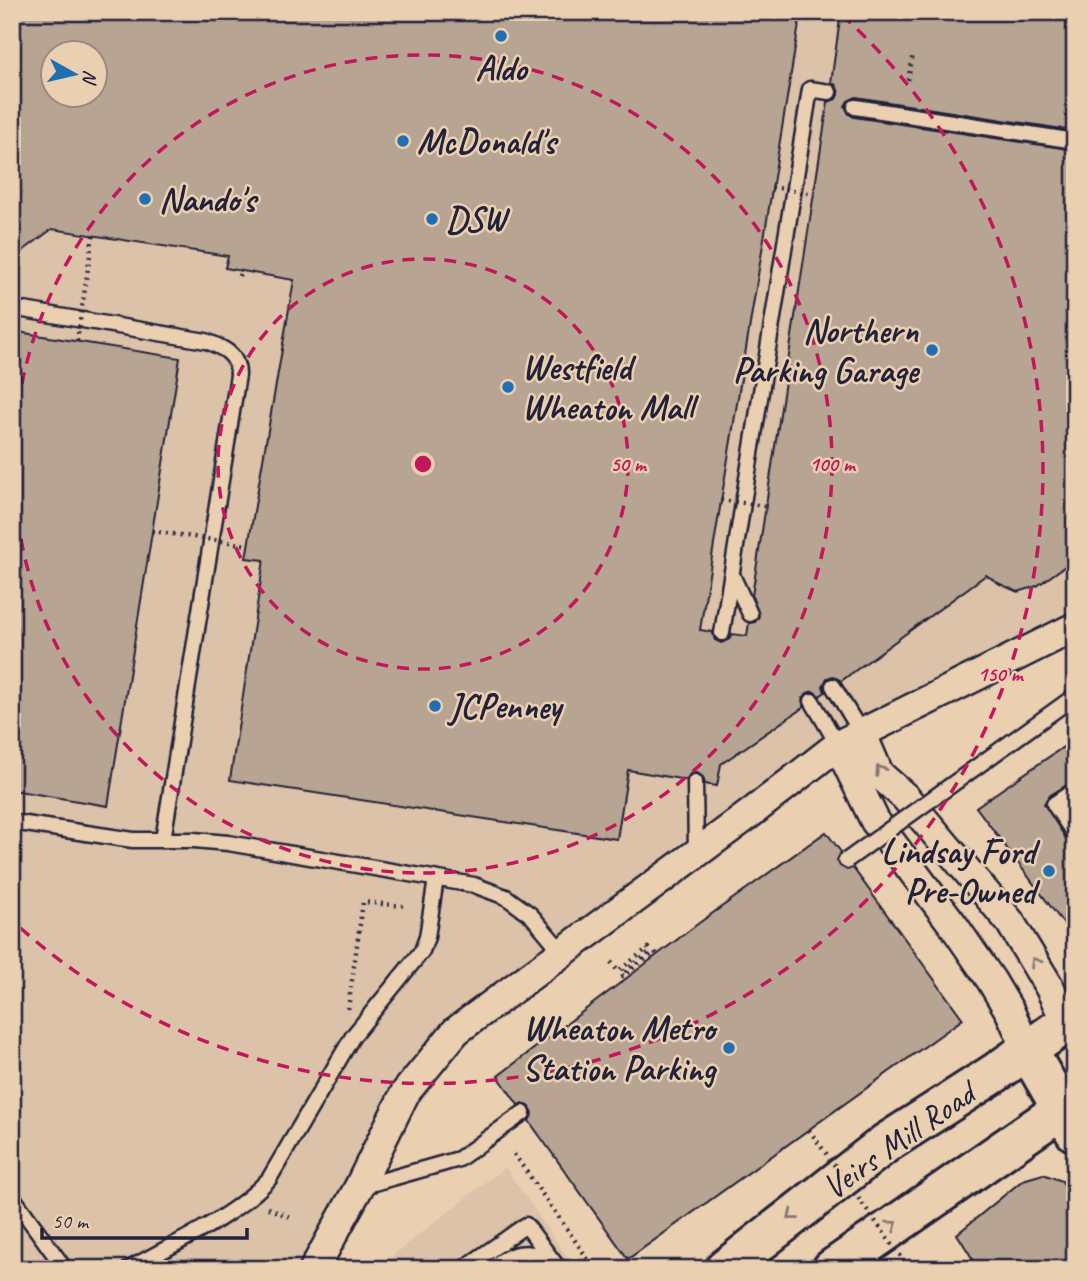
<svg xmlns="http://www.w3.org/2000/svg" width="1087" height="1281" font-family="Caveat,sans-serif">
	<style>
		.built { fill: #dbc2a8; fill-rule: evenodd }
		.building { fill: #b8a493; stroke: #22223b; stroke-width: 2; fill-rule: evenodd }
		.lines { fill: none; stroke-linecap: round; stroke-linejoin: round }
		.lane-casing { stroke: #22223b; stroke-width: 19 }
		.street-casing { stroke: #22223b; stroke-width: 33 }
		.secondary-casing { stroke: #22223b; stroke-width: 44 }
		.primary-casing { stroke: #22223b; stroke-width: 44 }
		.path { stroke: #22223b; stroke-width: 4.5; stroke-dasharray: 2 5; stroke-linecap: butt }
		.lane { stroke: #eacfb1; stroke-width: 14 }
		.street { stroke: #eacfb1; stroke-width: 28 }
		.secondary { stroke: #eacfb1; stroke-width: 38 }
		.primary { stroke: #eacfb1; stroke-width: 38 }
		.lane-bridge-casing { stroke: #22223b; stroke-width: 19; stroke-linecap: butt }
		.path-bridge { stroke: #22223b; stroke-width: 4.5; stroke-dasharray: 2 5; stroke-linecap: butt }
		.lane-bridge { stroke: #eacfb1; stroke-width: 14 }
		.oneway { stroke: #867876 }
		.ring { fill: none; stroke: #c2185b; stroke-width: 3.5; stroke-dasharray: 12 9 }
		.poi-dot { fill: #1f6fb2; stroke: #eacfb1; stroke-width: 2.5 }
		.labels { text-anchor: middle; stroke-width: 5; stroke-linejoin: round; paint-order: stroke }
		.poi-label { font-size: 35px; font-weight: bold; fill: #22223b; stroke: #eacfb1; text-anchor: start }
		.street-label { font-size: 35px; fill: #22223b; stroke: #eacfb1 }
		.centre { fill: #c2185b; stroke: #eacfb1; stroke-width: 3.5 }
		.ring-label { font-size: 21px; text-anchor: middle; font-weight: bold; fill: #c2185b; stroke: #eacfb1; stroke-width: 5; stroke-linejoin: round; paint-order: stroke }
	</style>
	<rect width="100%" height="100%" fill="#eacfb1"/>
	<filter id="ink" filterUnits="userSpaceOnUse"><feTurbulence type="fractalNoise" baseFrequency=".0143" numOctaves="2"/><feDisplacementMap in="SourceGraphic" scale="14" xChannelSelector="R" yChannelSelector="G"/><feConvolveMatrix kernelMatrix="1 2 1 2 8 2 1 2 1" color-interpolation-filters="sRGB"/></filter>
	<g filter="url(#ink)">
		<g class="built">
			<path d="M12,12H1075V627L838,745L456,1031L314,1269H12ZM52,52H94V94H52Z"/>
			<polygon points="505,1167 575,1269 376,1269"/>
		</g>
		<g class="building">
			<path d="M12,12H801L700,630L712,632L715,640L721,643L729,640L732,634L747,636L749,623L755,622L759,616L752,596L828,102L836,99L839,93L836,85L831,83L841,12H1075V131L856,97L848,101L845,106L849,114L854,117L1075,150V559L1037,586L1018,592L1000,584L986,575L841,681L833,676L827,678L823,686L825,692L820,696L813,691L807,693L802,700L804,707L721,764L717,786L705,784L703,777L696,772L690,774L686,780L628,770L617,839L230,780L264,560L246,558L294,280L225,268L228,256L52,229L12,259ZM52,52H94V94H52Z"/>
			<polygon points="12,331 180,358 108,806 12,790"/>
			<polygon points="1075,739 1075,780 1049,796 1044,804 1067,840 1075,845 1075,939 976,807"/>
			<polygon points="826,832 841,852 837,860 840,866 847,870 853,868 963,1019 628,1259 529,1121 533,1113 530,1107 523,1103 518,1105 498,1076 699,923"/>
			<polygon points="1043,1174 1062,1181 1075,1206 1075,1269 979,1269 957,1234 1023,1180"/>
		</g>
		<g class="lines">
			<defs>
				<g id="lane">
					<polyline points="855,107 1075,141"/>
					<path d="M12,308L206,341C224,348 238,354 238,375L163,840"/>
					<polyline points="732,575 750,614"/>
					<polyline points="722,633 810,89 829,92"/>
					<polyline points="833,686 862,734"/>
					<polyline points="812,701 838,745"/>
					<polyline points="695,782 696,853"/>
					<polyline points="1075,790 1054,804 1075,835"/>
					<polyline points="12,822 133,840 194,840 228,843 474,885 506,897 531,915 562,952"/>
					<polyline points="360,1187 459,1159 523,1113"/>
					<polyline points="12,1196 65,1269"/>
					<path d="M129,1269C176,1242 232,1219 269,1179L353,1036L422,951L427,937L436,879"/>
					<polyline points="463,1269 526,1225 559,1269"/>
					<path d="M490,1269C508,1255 520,1249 542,1256L547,1265"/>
				</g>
				<g id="street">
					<polyline points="862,734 879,774 905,797 1010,922 1050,988 1066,1022"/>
					<polyline points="838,745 875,821 954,926 991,980 1010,1012 1027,1049"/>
					<polyline points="314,1269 359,1187 405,1093 456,1031 751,813 838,745 1075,627"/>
				</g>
				<polyline id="secondary" points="1027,1049 1075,1132"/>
				<g id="primary">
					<polyline points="725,1269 886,1143 995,1073 1075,1017"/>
					<polyline points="832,1269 1075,1100"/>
				</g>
			</defs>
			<use href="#lane" class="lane-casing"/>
			<use href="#street" class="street-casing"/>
			<use href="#secondary" class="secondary-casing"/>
			<use href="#primary" class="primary-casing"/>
			<g class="path">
				<polyline points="908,80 913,54"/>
				<polyline points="239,276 241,271"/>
				<polyline points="611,962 618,971 648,948 650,952 621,974 623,976 655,952 657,955"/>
				<polyline points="348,1009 363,902 403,906"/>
				<polyline points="514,1154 595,1269"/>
				<polyline points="268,1208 290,1217"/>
			</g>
			<use href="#lane" class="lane"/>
			<use href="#street" class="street"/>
			<use href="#secondary" class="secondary"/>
			<use href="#primary" class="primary"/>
			<defs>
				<polyline id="lane-bridge" points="847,860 1075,696"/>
			</defs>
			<use href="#lane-bridge" class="lane-bridge-casing"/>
			<g class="path-bridge">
				<polyline points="772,187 814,194"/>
				<polyline points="77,341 93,235"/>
				<polyline points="721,500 765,506"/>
				<polyline points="152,531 248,545"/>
				<polyline points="809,1130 910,1269"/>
			</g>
			<use href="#lane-bridge" class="lane-bridge"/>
		</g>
		<defs><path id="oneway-chevron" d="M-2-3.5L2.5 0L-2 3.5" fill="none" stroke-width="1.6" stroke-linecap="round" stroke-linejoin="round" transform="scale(1.75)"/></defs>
		<g class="oneway">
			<use href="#oneway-chevron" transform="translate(880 770) rotate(-123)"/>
			<use href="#oneway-chevron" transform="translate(1035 962) rotate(-122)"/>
			<use href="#oneway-chevron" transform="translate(792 1216) rotate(142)"/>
			<use href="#oneway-chevron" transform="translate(893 1225) rotate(-36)"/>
		</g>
	</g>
	<g class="ring">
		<circle cx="423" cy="464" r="205"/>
		<circle cx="423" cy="464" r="409"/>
		<path d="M842 15A614 614 0 0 1 16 924"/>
	</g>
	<g class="poi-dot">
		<circle cx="501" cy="36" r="7"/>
		<circle cx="403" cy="141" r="7"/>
		<circle cx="145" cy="199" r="7"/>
		<circle cx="432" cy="219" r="7"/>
		<circle cx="932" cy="350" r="7"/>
		<circle cx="508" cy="387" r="7"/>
		<circle cx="435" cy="706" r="7"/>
		<circle cx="1049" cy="871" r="7"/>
		<circle cx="729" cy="1048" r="7"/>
	</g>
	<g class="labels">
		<g class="poi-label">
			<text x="501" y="80" text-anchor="middle">Aldo</text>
			<text x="417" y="153">McDonald's</text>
			<text x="159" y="211">Nando's</text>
			<text x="446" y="231">DSW</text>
			<text x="918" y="342" text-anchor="end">Northern<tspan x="918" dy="40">Parking Garage</tspan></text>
			<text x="522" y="379">Westfield<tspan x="522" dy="40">Wheaton Mall</tspan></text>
			<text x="449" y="718">JCPenney</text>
			<text x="1035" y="863" text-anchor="end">Lindsay Ford<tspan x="1035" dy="40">Pre-Owned</tspan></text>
			<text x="715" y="1040" text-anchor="end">Wheaton Metro<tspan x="715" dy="40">Station Parking</tspan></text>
		</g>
		<g class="street-label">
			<text transform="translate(898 1140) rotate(-35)" y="12">Veirs Mill Road</text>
		</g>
	</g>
	<circle cx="423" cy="464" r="10" class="centre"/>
	<g class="ring-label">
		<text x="628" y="471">50 m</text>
		<text x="832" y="471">100 m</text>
		<text x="1000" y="681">150 m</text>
	</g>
	<rect width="1087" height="1281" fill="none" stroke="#eacfb1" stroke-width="42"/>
	<rect x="21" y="21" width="1045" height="1239" fill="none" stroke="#22223b" stroke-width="2.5" filter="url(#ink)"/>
	<g transform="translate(74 74) rotate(98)"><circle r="33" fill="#eacfb1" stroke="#9a8a82" stroke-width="2"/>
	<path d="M0-5L12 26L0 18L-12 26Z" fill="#1f6fb2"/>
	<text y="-10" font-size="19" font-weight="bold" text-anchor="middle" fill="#22223b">N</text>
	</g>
	<path d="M42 1228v10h205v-10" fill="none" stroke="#22223b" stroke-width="3.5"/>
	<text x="52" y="1228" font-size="21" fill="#22223b" stroke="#eacfb1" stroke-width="5" paint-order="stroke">50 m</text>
</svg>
